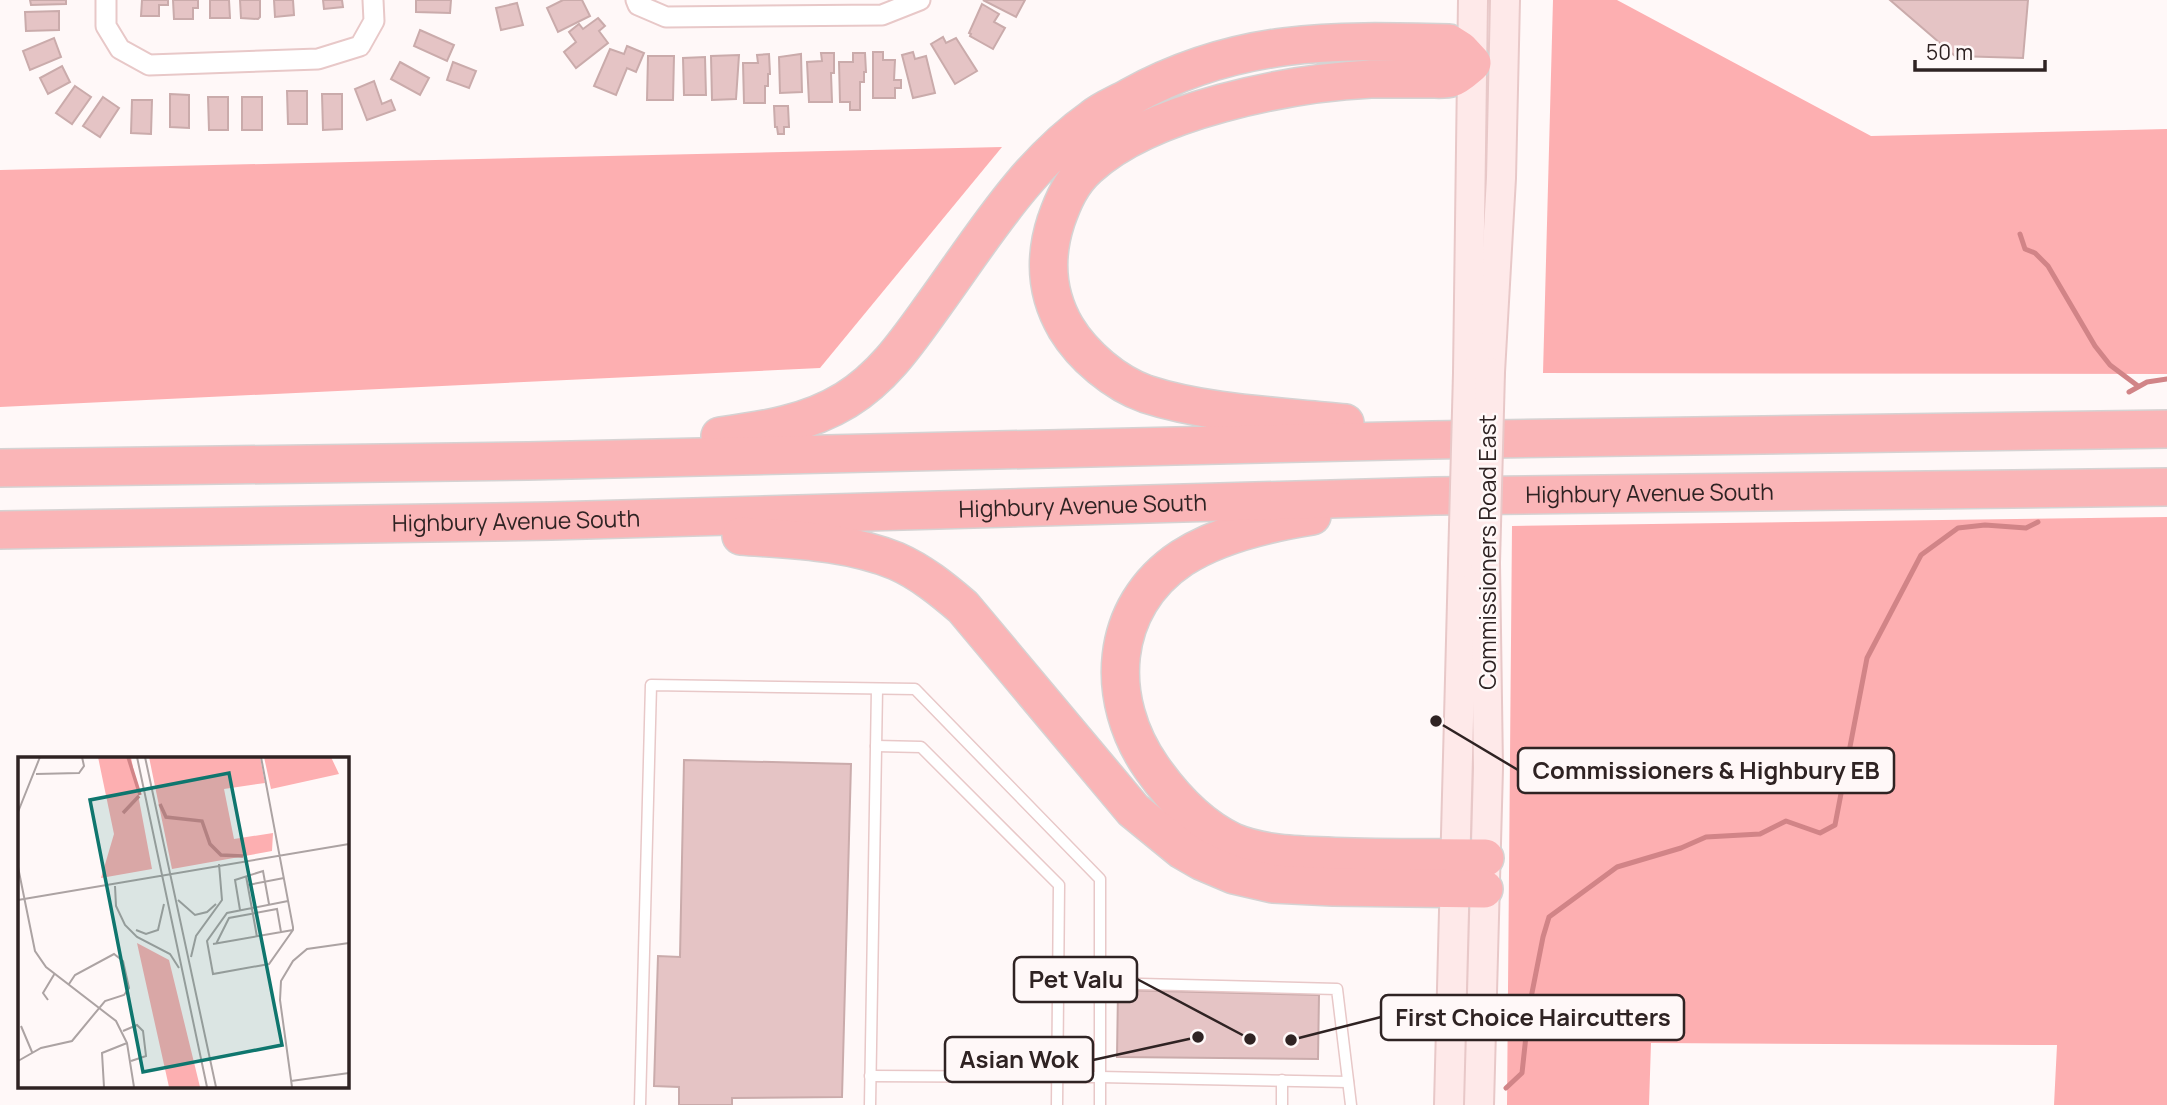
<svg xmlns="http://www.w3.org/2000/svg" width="2167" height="1105" font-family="Manrope,sans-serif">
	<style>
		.green { fill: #fdafb1 }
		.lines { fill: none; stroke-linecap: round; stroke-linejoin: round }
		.stream { stroke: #d18487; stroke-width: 5 }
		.building { fill: #e5c4c5; stroke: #caabab; stroke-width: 2 }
		.lane-casing { stroke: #e8c8c8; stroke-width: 13 }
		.street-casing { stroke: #e8c8c8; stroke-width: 23 }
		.secondary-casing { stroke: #e8c8c8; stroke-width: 32 }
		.highway-casing { stroke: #d5d3d3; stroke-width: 40 }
		.lane { stroke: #fff; stroke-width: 10 }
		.street { stroke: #fff; stroke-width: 19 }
		.secondary { stroke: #fee9e9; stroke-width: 28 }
		.highway { stroke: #fab5b7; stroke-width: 37 }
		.secondary-bridge-casing { stroke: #e8c8c8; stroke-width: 32; stroke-linecap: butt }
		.secondary-bridge { stroke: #fee9e9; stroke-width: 28 }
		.labels { text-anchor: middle; stroke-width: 5; stroke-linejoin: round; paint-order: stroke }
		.street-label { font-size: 23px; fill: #2f2323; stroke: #fff8f8 }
		.inset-river { fill: none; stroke: #d18487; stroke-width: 3.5 }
		.inset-road { fill: none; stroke: #aca3a3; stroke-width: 2 }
		.view { fill: #0f766e; fill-opacity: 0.15; stroke: #0f766e; stroke-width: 3.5 }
		.inset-edge { fill: none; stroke: #2f2323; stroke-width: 3.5 }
		.leader { fill: none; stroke: #2f2323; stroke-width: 2.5 }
		.callout-dot { fill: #2f2323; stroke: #fff8f8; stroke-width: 2.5 }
		.callout { fill: #fff8f8; stroke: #2f2323; stroke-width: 2.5 }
		.callout-label { font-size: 24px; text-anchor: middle; font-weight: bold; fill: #2f2323 }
	</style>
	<rect width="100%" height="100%" fill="#fff8f8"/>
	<g class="green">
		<polygon points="1553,0 1617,0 1871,136 2167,129 2167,374 1543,373"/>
		<polygon points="1002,147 820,368 0,407 0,170"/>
		<polygon points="2167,517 2167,1105 2054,1105 2057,1045 1651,1043 1649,1105 1507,1105 1512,526"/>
	</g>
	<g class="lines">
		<g class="stream">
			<polyline points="2020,234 2025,249 2035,253 2048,266 2095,346 2110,365 2138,386"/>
			<polyline points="2129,392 2147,382 2167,379"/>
			<polyline points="1506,1088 1522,1073 1529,1008 1543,937 1549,917 1617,867 1681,848 1706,837 1760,834 1786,821 1820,833 1835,825 1867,658 1921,555 1958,528 1985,525 2026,528 2038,522"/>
		</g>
	</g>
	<g class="building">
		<polygon points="30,0 66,0 66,4 31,5"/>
		<polygon points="142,0 168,0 168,5 159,5 159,16 141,16"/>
		<polygon points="173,0 198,0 198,8 193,8 193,19 174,19"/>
		<polygon points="210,0 229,0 230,18 210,18"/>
		<polygon points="240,0 260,0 260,17 258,19 241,18"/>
		<polygon points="274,0 293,0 294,15 275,17"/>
		<polygon points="323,0 342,0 343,7 324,9"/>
		<polygon points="416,0 451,0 450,13 416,12"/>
		<polygon points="563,0 582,0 590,16 558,32 547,8"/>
		<polygon points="983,0 1025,0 1016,17"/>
		<polygon points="1890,0 2028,0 2023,58 1955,56"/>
		<polygon points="517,3 523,25 501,30 496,8"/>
		<polygon points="982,4 999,14 994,22 1005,28 993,49 970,36 971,34 969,33"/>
		<polygon points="59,11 59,30 26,31 25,12"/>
		<polygon points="598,18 605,26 599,31 608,43 576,68 564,52 576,42 569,32 579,24 583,29"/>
		<polygon points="420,30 454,45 447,61 414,46"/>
		<polygon points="943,37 946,43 956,38 977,71 955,84 931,44"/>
		<polygon points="54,38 61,57 30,70 23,51"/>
		<polygon points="627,46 644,53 636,72 627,68 616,95 594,86 610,49 624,54"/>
		<polygon points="873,52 883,52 883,60 895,60 894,80 901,80 901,88 895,88 895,98 873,98"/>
		<polygon points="913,52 915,59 926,56 935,93 913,98 902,55"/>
		<polygon points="821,53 834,53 834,73 831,73 832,102 809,102 807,62 822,61"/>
		<polygon points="853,53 865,53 866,72 864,72 864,82 860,82 860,110 850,110 850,102 840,102 839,62 853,62"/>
		<polygon points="769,54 770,74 768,74 768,86 765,86 765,103 744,103 743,63 758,63 757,55"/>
		<polygon points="801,54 802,92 780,93 779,57"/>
		<polygon points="739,55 736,99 712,100 711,56"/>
		<polygon points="648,56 674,56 673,100 647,100"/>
		<polygon points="705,57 706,95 684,95 683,58"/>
		<polygon points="400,62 429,78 420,95 391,79"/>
		<polygon points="453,62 476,71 469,88 447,80"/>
		<polygon points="62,66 70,82 48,94 40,78"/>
		<polygon points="374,81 382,104 391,100 395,110 367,120 355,89"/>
		<polygon points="75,86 91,97 72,124 56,113"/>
		<polygon points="287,91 307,91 307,124 288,124"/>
		<polygon points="170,94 189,95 189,128 170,127"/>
		<polygon points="322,94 342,94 342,129 323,130"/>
		<polygon points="103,97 119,108 100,137 83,126"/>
		<polygon points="208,97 228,97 228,130 209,130"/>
		<rect x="242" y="97" width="20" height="33"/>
		<polygon points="132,100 152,100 151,134 131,133"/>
		<polygon points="774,106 788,106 789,127 784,127 784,134 778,134 777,127 775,127"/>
		<polygon points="684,760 851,764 842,1097 732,1098 732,1105 679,1105 679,1087 654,1086 658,956 680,957"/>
		<polygon points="1118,990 1319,995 1318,1059 1117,1057"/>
	</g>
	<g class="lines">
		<defs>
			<g id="lane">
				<polyline points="876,746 921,747 1059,885 1057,1105"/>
				<polyline points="1100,983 1337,989 1351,1105"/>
				<polyline points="870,1076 1100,1077 1348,1082"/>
				<polyline points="1282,1080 1282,1105"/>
				<polyline points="640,1105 651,685 915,689 1100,879 1100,1105"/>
				<polyline points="870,1105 877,689"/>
			</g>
			<g id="street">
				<polyline points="106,0 106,26 120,49 149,65 318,59 360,46 374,21 373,0"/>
				<polyline points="636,0 638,5 666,17 882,15 920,0"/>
			</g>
			<g id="secondary">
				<polyline points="1490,372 1501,178 1505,0"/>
				<polyline points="1468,373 1473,0"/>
				<polyline points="1449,1105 1463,563"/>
				<polyline points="1479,1105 1488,768 1485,563"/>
			</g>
			<g id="highway">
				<path d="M720,436C764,430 807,424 846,400C885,376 909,339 935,303C982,238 1026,165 1093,118C1104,109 1118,104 1130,97C1237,38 1330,40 1449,43L1460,50L1472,63C1466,68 1458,76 1451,78C1445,80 1436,79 1430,79C1410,79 1391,79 1371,79C1289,83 1150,110 1088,167C1071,182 1063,201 1056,221C1044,258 1046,294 1066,328C1083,356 1115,383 1146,394C1207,414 1281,416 1345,423"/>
				<polyline points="0,468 528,461 1432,440 2167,429"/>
				<path d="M1312,516C1268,523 1219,534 1182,558C1108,607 1104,700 1152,768C1173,798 1199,826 1233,842C1262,854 1295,855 1327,856C1379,859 1432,857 1485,858"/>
				<path id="s1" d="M0,530L551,521L1435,496L2167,487"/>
				<path d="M741,536C793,540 847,541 896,561C921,572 942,589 963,607L1133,810L1182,850L1201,861L1234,875L1273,884L1333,887L1484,889"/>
			</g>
		</defs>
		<use href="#lane" class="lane-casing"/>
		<use href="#street" class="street-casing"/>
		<use href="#secondary" class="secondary-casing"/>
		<use href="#highway" class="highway-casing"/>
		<use href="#lane" class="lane"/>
		<use href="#street" class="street"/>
		<use href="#secondary" class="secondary"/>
		<use href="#highway" class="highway"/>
		<defs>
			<g id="secondary-bridge">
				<polyline points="1463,563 1468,373"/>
				<polyline points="1485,563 1490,372"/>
			</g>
		</defs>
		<use href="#secondary-bridge" class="secondary-bridge-casing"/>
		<use href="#secondary-bridge" class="secondary-bridge"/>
	</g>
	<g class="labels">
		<g class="street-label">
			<text dy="8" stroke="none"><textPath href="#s1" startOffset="1650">Highbury Avenue South</textPath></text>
			<text dy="8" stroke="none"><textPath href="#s1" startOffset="1083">Highbury Avenue South</textPath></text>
			<text dy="8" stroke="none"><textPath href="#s1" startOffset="516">Highbury Avenue South</textPath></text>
			<text transform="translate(1488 552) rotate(-90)" y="8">Commissioners Road East</text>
		</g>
	</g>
	<g transform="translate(18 757)">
		<rect width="331" height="331" fill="#fff8f8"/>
		<path d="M80,0H113L134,112L83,121L96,77ZM131,0H242L247,26L206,32L216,82L255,76L254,94L154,112ZM246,0H313L321,17L253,32ZM119,186L151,203L182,330H151Z" fill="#fdafb1"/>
		<path class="inset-river" d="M110,0L122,38M142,47L148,60L184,64L192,87L203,98L225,99M105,56L121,39"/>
		<path class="inset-road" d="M119,0L189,330M127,0L198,330M243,0L275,170V173L251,207L195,217L189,184L209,156L270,144M18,17L61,16L66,9L64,0M0,55L22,0M0,110L17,194L28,210L98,264L109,286L116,330M228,119L239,180M230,128L266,121M97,129L98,149L107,168L119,180L152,197L161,211M0,143L331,87M160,143L177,158L189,155L198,147M222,153L217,123L245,114L251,147M118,173L128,177L140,173L146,147M195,187L275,173M198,187L211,161L259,152L263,175M173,200L178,179L204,143L201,107M30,243L25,236L37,216M3,269L14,295M105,274L119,268L125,274L128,299L113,304M0,304L23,291L54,284L87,244L106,238L111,231L105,204L96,197L57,218L51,227M273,324L331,316M86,330L84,296L109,286M274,330L262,243L263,224L275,204L289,192L331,186"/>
		<path class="view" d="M211,16L264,288L125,315L72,43Z"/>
		<rect width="331" height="331" class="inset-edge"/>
	</g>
	<path class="leader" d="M1436 721L1518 770M1250 1039L1137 979M1291 1040L1381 1017M1198 1037L1093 1060"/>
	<g class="callout-dot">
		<circle cx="1436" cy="721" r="7"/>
		<circle cx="1250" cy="1039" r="7"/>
		<circle cx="1291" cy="1040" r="7"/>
		<circle cx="1198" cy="1037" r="7"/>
	</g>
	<g class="callout">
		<rect x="1518" y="748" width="376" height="45" rx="7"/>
		<rect x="1014" y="957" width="123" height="45" rx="7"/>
		<rect x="1381" y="995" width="303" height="45" rx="7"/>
		<rect x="945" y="1037" width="148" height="45" rx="7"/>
	</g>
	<g class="callout-label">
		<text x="1706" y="779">Commissioners &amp; Highbury EB</text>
		<text x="1076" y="988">Pet Valu</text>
		<text x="1533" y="1026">First Choice Haircutters</text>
		<text x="1019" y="1068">Asian Wok</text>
	</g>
	<path d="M1915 60v10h130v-10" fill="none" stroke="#2f2323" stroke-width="3.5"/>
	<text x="1926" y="60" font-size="21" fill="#2f2323" stroke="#fff8f8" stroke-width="5" paint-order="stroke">50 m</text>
</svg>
